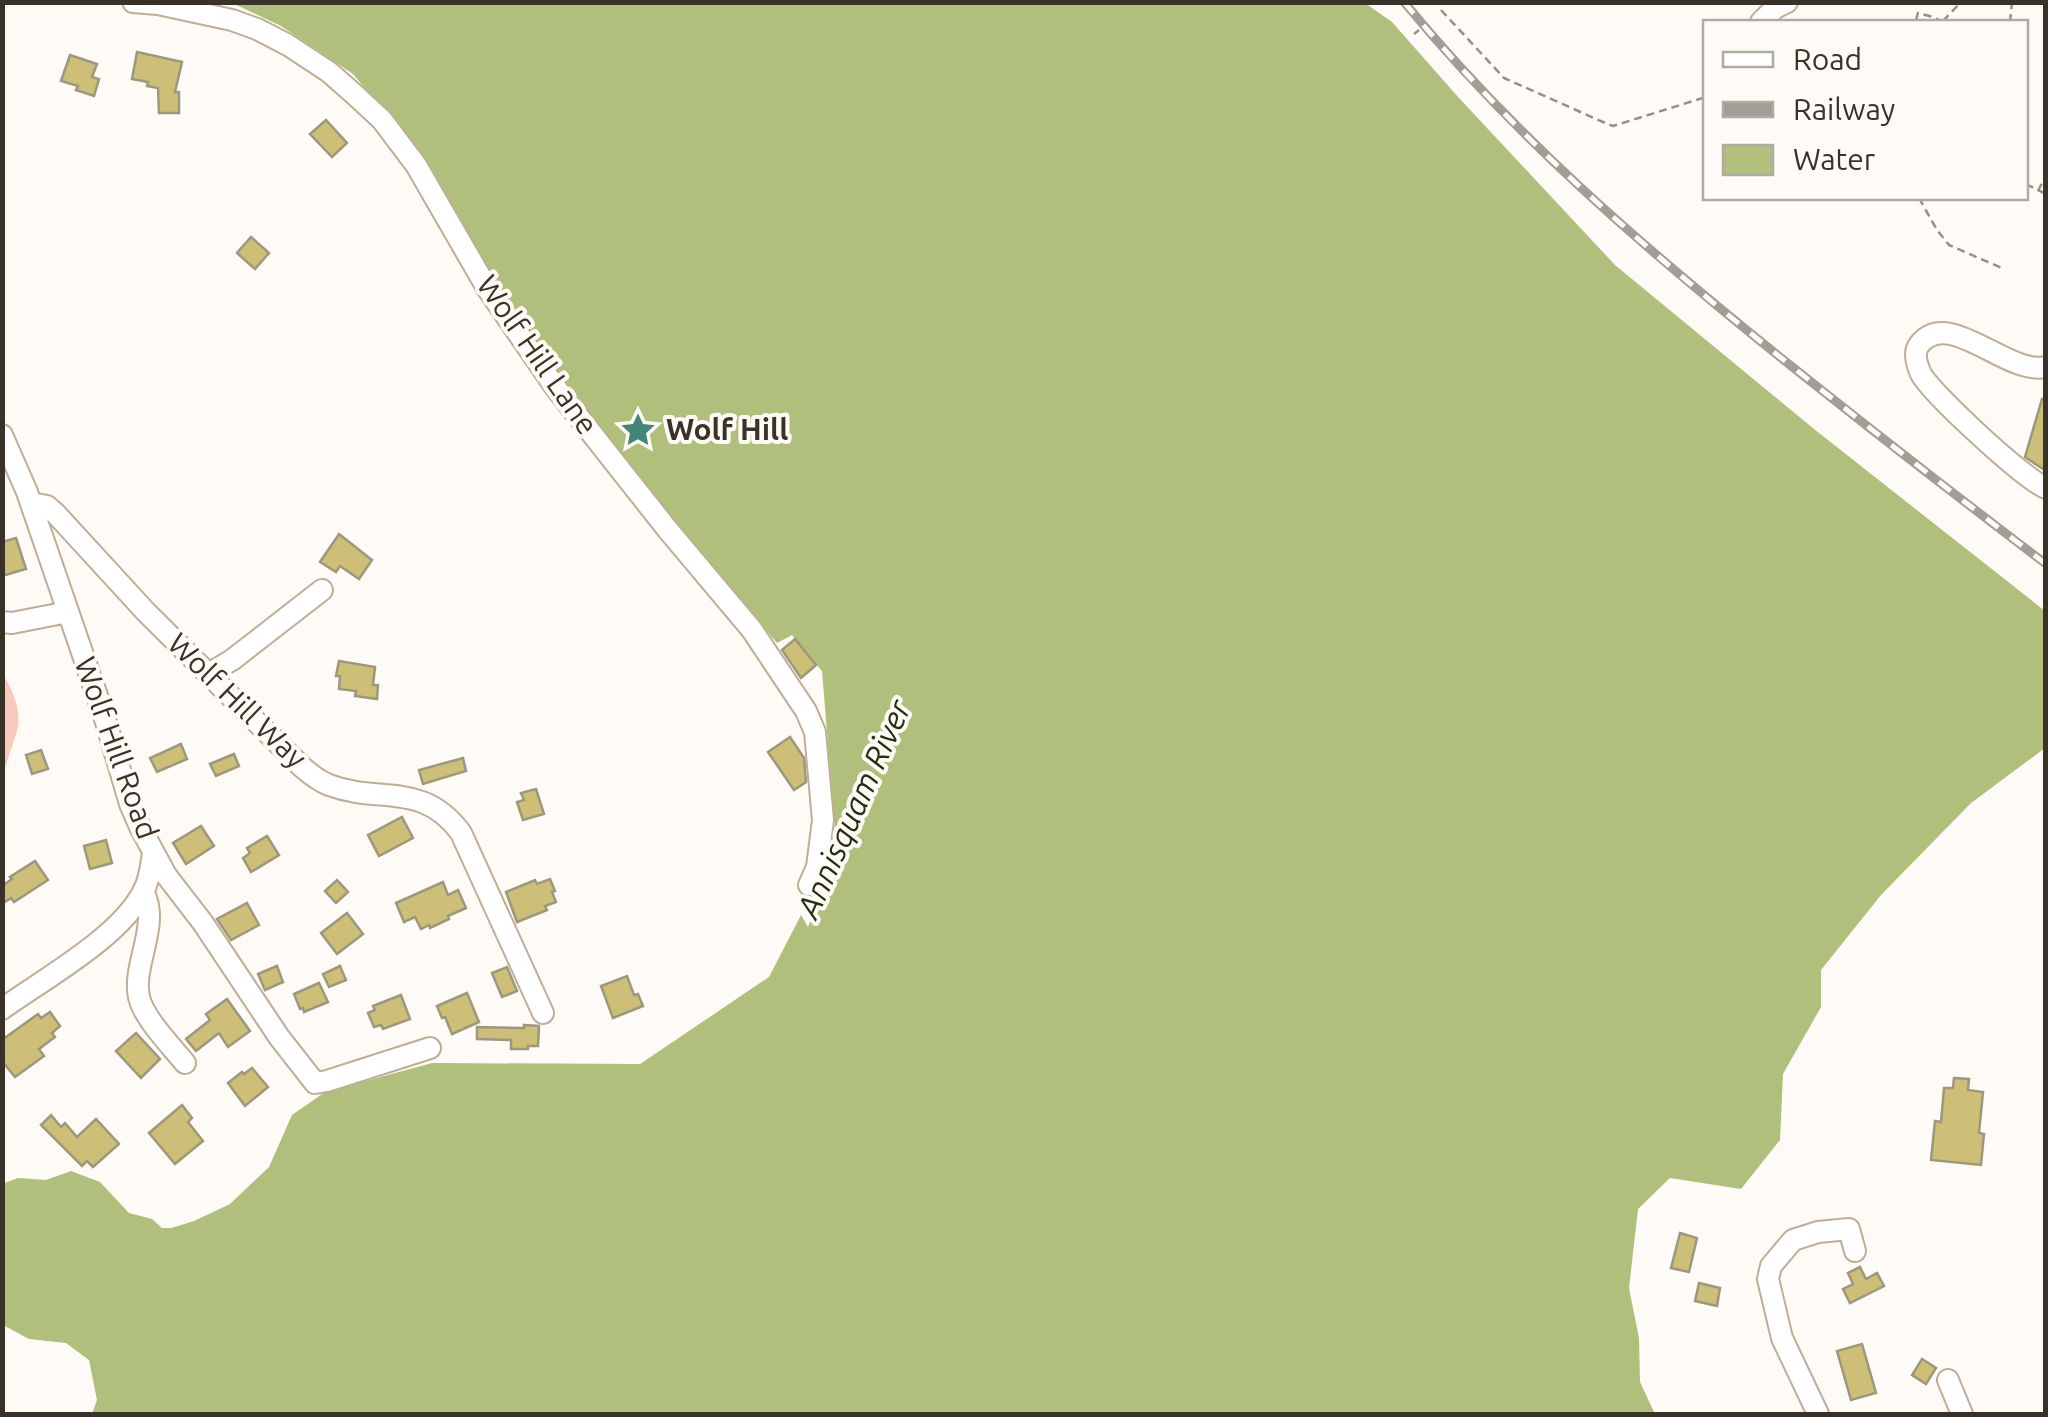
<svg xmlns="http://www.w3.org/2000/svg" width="2048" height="1417" font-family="Ubuntu,sans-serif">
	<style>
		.green { fill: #f9cabb }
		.water { fill: #b0bf7b }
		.building { fill: #cdbf78; stroke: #9d987c; stroke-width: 2.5 }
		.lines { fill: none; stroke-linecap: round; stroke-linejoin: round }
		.minor-casing { stroke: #bfae95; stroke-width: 24 }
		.path { stroke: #948f87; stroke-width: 2.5; stroke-dasharray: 8 5; stroke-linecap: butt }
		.minor { stroke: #fff; stroke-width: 20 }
		.rail-casing { stroke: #a29e96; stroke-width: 9 }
		.rail { stroke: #fefbf6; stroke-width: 5; stroke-dasharray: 15; stroke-linecap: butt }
		.labels { text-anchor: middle; stroke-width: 8; stroke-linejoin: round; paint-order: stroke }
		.street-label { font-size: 30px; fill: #393228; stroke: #fefbf6 }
		.poi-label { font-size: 30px; font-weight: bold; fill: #393228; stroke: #fefbf6; text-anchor: start }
		.water-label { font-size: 32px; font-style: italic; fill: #272d0f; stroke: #fefbf6 }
	</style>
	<rect width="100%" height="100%" fill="#fefbf6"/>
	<path class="green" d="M2,673C12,687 21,710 18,727C15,740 9,753 6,766L3,769Z"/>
	<polygon class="water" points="232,3 1365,3 1392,22 1459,98 1615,265 1814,429 2045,611 2045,748 1971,803 1881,895 1821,970 1821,1007 1783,1074 1780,1140 1741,1189 1670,1178 1638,1209 1629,1288 1639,1338 1640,1382 1655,1414 92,1414 97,1400 89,1360 66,1343 29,1339 3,1325 2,1184 18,1178 46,1180 71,1171 100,1182 129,1213 152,1219 162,1228 171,1228 194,1221 230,1204 269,1167 292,1115 325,1092 432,1063 640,1064 769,977 801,915 808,927 813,913 809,894 828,867 836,842 822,671 792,635 777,643 691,542 603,431 535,342 401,131 353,74 281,26"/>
	<g class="building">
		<polygon points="137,52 182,62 175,92 179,92 179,113 159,113 158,88 147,86 148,82 132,79"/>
		<polygon points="70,55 97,64 92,77 99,79 94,96 76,90 78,86 61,81"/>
		<polygon points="326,120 347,143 332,157 310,134"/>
		<polygon points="251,237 269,253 255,269 237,253"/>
		<polygon points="2042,399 2046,400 2046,471 2025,457"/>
		<polygon points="339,534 372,560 359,579 340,566 336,572 320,562"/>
		<polygon points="16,538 26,569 2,576 2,542"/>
		<polygon points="795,639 816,665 801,678 782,650"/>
		<polygon points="339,661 375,667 373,685 378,685 377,699 355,696 356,691 339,689 340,676 336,676"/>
		<polygon points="790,737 804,758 806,782 794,790 768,752"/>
		<polygon points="181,744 187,759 157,772 150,758"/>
		<polygon points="41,750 48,769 32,774 26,755"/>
		<polygon points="234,754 239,766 216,776 210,764"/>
		<polygon points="463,758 466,771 423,784 419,770"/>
		<polygon points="536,789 544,814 523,820 517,802 524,800 521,793"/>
		<polygon points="402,817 413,838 379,856 368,835"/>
		<polygon points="201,826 214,846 186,864 173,843"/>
		<polygon points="267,836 279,855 251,872 243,858 250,853 247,848"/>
		<polygon points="106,840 112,863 90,869 84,846"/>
		<polygon points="35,861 48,880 14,902 11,898 2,904 2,886 12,879 10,877"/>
		<polygon points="550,879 555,891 552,892 556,902 545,906 547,910 517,922 506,892 535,880 537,884"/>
		<polygon points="337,880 348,892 336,903 325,891"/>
		<polygon points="443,882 448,895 458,890 466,908 448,916 449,919 430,928 429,925 421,929 415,917 404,922 396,903"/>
		<polygon points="247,903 259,925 231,940 217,919"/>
		<polygon points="347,913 363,934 337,954 321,933"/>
		<polygon points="277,966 283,982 265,990 258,974"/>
		<polygon points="340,966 346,980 329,987 323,974"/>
		<polygon points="507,967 517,991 502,997 492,973"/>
		<polygon points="627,976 634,995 638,994 643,1006 613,1018 601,986"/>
		<polygon points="319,983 328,1002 304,1012 303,1008 300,1009 294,994"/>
		<polygon points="467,993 479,1022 452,1034 445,1017 442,1018 437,1006"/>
		<polygon points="401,995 410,1019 383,1029 381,1025 374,1027 368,1013 375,1010 373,1006"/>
		<polygon points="227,999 250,1031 228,1047 219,1033 196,1051 186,1039 210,1020 206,1014"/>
		<polygon points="50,1012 60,1026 52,1033 55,1037 39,1049 44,1056 15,1077 2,1061 2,1040 38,1014 41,1018"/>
		<polygon points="524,1025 539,1026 538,1046 528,1046 528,1049 511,1049 511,1040 477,1039 477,1027 524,1028"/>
		<polygon points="136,1033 160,1059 141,1078 116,1051"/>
		<polygon points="252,1068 268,1087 245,1106 228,1083 242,1072 244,1074"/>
		<polygon points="1954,1078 1969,1079 1968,1090 1983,1092 1979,1133 1984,1134 1981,1165 1931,1160 1935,1121 1941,1122 1944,1088 1953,1088"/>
		<polygon points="182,1105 192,1118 188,1122 203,1141 175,1164 149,1133"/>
		<polygon points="51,1115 61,1127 65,1123 77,1137 96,1119 119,1144 93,1167 87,1161 82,1166 41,1125"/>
		<polygon points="1680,1233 1697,1238 1689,1272 1671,1268"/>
		<polygon points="1860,1267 1866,1279 1877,1273 1884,1286 1850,1303 1843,1289 1853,1284 1848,1273"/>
		<polygon points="1699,1283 1720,1288 1717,1306 1695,1301"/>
		<polygon points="1862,1344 1876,1393 1851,1400 1837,1351"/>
		<polygon points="1922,1359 1936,1368 1926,1384 1912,1375"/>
	</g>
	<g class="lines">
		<defs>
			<g id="minor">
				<polyline points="133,2 158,4 232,20 257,29 288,45 329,72 354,94 382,120 416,165 487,288 555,387 668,530 752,630 806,711 815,732 823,820 817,867 809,885"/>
				<polyline points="1761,22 1775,8 1787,2"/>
				<path d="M2046,367C2007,376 1948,306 1919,345C1913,353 1917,365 1921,374C1932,394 2025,480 2046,488"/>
				<polyline points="2,435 27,492 106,722 130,804 140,827 166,875 203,923 279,1037 315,1083 327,1081 430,1048"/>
				<path d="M31,503L47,506L56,514L146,612L302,767C310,774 319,781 329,785C380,804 423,781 461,833L543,1013"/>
				<polyline points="2,622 12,623 68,612"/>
				<polyline points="210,673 232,660 322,590"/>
				<path d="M144,893C160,926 132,965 139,997C143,1017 171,1046 185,1063"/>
				<path d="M2,1009C44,979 122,936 144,890C150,879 151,865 153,853"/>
				<polyline points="1948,1380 1962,1414"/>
				<polyline points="1818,1414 1782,1338 1768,1279 1771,1266 1793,1240 1818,1232 1849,1229 1855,1251"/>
			</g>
		</defs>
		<use href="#minor" class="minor-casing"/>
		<g class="path">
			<polyline points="1441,10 1504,78 1603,122 1613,126 1706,97"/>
			<polyline points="1916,20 1918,13 1933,17 1943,22"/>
			<polyline points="1943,21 1961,2"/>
			<polyline points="2010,22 2012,2"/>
			<polyline points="1414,34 1419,30"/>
			<polyline points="2026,184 2046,194"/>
			<polyline points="2038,191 2046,175"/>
			<polyline points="1919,198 1937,230 1949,245 2004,269"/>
		</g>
		<use href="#minor" class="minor"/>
		<defs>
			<path id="rail" d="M1404,2C1514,136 1641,245 1775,353C1864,424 1955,495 2046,564"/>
		</defs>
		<use href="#rail" class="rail-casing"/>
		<use href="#rail" class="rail"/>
	</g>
	<defs>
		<symbol id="sight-bare" viewBox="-9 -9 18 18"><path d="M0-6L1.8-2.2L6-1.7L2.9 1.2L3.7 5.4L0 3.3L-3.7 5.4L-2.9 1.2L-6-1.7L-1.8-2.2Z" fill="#428679" stroke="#fefbf6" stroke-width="2.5" paint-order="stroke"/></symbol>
	</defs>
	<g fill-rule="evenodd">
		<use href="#sight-bare" x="613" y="405" width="50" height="50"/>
	</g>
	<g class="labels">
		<g class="street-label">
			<text transform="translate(537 355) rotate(55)" y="10">Wolf Hill Lane</text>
			<text transform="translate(237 701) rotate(44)" y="10">Wolf Hill Way</text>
			<text transform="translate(116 748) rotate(70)" y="10">Wolf Hill Road</text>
		</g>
		<g class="poi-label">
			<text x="666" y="440">Wolf Hill</text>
		</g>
		<g class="water-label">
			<text transform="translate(854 809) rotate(-66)" y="11">Annisquam River</text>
		</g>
	</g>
	<rect width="2048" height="1417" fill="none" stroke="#393228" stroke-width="10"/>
	<rect x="1703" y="20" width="325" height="180" fill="#fefbf6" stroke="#afaba4" stroke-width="2.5"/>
	<rect x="1723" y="52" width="50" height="15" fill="#ffffff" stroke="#afaba4" stroke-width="2.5"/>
	<text x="1793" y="70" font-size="30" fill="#393228">Road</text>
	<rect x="1723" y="102" width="50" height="15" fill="#a29e96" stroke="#afaba4" stroke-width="2.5"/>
	<text x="1793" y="120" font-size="30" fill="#393228">Railway</text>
	<rect x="1723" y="145" width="50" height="30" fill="#b0bf7b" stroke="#afaba4" stroke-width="2.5"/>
	<text x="1793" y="170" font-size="30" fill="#393228">Water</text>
</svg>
